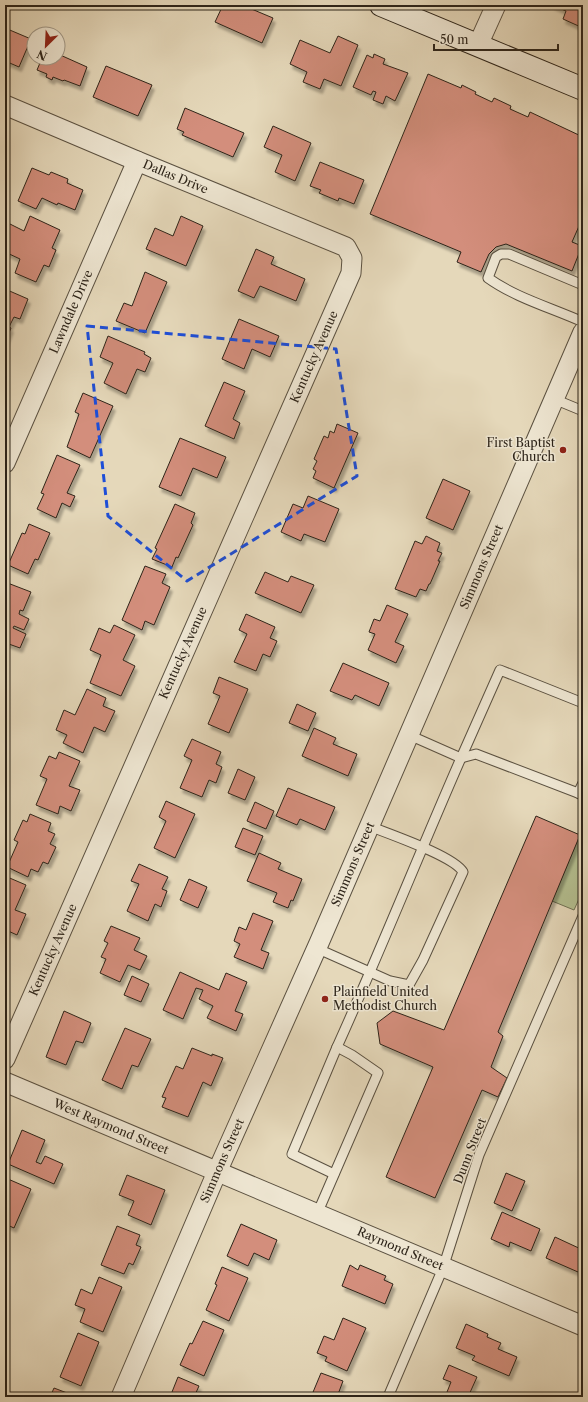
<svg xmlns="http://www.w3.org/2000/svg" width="588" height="1402" font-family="'Libre Caslon Text',serif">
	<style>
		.green { fill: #b4bf90; stroke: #707254 }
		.building { fill: #d38e7b; stroke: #2d2419; filter: url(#shadow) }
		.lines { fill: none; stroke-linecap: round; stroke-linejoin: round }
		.lane-casing { stroke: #5b5141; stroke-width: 11 }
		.street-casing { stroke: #5b5141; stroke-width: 21 }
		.secondary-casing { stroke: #2d2419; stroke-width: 24 }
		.lane { stroke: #eee6d2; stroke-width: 9 }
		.street { stroke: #eee6d2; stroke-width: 19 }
		.secondary { stroke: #eee6d2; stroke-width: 22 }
		.marked { fill: none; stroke: #1d4ed8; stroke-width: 3; stroke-dasharray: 8 5; stroke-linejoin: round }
		.poi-dot { fill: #8f2418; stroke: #eee6d2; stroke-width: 1.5 }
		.labels { text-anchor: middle; stroke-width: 3; stroke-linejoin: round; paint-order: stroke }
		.street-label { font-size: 12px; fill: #2d2419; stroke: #eee6d2 }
		.poi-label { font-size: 12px; fill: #2d2419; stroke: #eee6d2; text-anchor: end }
	</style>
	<defs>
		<filter id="shadow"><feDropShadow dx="2.5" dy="4.5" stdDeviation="1" flood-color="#0004"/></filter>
	</defs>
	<rect width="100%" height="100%" fill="#e5d8ba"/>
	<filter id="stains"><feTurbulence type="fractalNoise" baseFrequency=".005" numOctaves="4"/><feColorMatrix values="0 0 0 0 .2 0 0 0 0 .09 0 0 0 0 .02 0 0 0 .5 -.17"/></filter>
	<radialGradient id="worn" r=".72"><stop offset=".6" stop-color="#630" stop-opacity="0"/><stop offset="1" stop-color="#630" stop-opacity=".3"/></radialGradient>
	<polygon class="green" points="579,837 583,839 583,890 574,910 552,901"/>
	<g class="building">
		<polygon points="223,5 242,5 273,18 262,43 215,22"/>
		<polygon points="552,5 583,5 583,28 563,19 566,11"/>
		<polygon points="5,28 31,39 19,67 5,61"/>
		<polygon points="338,36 358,45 341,86 324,79 320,89 303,82 307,72 290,64 300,40 330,53"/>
		<polygon points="58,54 87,67 80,86 64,80 63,81 53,77 52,80 46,77 47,74 37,70 42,58 58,58"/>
		<polygon points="374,54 385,59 383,64 408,73 395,101 386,96 383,104 373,100 376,92 373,91 371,95 353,87 367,55 373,58"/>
		<polygon points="106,66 152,85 138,116 93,97"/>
		<polygon points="428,74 461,88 462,85 476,92 475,94 492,102 494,98 511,106 510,109 528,117 530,112 583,137 583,217 572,242 582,246 572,271 506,244 496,247 489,254 481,272 457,262 461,252 370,214"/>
		<polygon points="185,108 244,133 233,157 182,135 184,132 177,129"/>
		<polygon points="273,126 311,143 295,181 275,172 282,155 264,147"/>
		<polygon points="320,162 364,180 354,204 339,198 338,201 319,193 321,190 310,186"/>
		<polygon points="32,168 49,175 51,172 68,179 67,183 83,190 75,210 58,203 57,205 42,198 36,209 18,201"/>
		<polygon points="30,216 60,230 52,248 56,250 49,267 44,265 36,282 15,273 20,259 5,252 5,236 10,224 24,231"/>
		<polygon points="181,216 203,226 186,266 146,249 155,228 173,236"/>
		<polygon points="256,249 274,257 271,264 305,279 296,301 260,286 254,298 238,291"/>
		<polygon points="145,272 167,282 145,333 116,321 124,303 132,306"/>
		<polygon points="5,289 28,299 20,319 14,317 9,327 11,328 5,343"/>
		<polygon points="239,319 279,336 270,357 252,349 244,369 222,359"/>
		<polygon points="108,336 145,352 144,354 151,358 145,372 137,369 126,394 104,383 113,363 100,357"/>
		<polygon points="224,382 245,391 233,419 240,423 234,439 205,426"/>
		<polygon points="83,393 113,406 90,458 67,447 79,414 75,412"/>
		<polygon points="337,424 358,433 334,488 313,478 316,471 313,469 317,461 314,459 324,436 328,438 330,431 334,433"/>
		<polygon points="180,438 226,457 217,478 193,468 181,496 159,487"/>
		<polygon points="57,455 80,465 67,493 75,496 70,507 62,503 56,518 37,509 44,494 41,493"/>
		<polygon points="443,479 470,491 453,530 426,518"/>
		<polygon points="308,496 339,509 325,542 304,534 301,541 281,532 293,504 303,508"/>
		<polygon points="175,504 195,513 191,523 193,525 178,558 176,557 172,567 152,559 157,549 155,548"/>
		<polygon points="29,524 50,533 38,560 35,559 28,574 8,565 22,533 25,534"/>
		<polygon points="426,536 440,543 437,551 442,553 438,561 440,561 430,584 429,584 426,591 420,589 416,597 395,589 415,541 422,544"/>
		<polygon points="145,566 166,574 162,583 170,587 154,625 145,621 142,630 122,620"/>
		<polygon points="265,572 288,582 291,576 314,585 301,613 255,593"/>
		<polygon points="5,582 31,592 23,611 20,610 19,614 29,619 24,630 14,626 13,628 26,634 20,648 6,643 5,644"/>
		<polygon points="387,605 408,614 395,642 404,646 396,663 368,650 375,634 369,632 374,619 380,621"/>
		<polygon points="246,614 275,627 270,638 277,641 270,657 263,654 256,671 234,662 247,634 239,630"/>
		<polygon points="114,625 135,635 123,660 135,666 121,696 90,683 101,655 90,650 99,628 110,633"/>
		<polygon points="343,663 389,683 379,706 355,695 352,700 330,691"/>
		<polygon points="219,677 248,689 229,733 208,724 220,696 213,693"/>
		<polygon points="87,689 106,698 103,706 115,711 105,732 94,727 83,753 63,743 67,735 56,730 64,710 75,715"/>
		<polygon points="297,704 316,713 308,731 289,723"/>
		<polygon points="314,728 336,738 333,744 357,754 348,776 302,756"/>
		<polygon points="192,739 221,752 216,764 222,767 216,783 209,780 202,797 180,788 192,760 184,756"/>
		<polygon points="59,752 80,761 69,786 80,790 71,811 60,806 58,814 36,805 47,779 40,776 49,756 56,759"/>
		<polygon points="238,769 255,777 245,800 228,793"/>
		<polygon points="288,788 335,807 325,830 300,819 297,825 276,816"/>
		<polygon points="166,801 195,814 175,858 154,848 166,821 159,817"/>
		<polygon points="255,802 274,811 266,829 247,821"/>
		<polygon points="30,814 51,823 48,831 55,834 50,844 56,847 48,864 43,862 38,872 31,869 28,877 7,867 18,842 14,840 23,820 27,822"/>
		<polygon points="536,816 580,835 498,1032 503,1036 491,1067 507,1078 498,1097 482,1090 435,1198 386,1177 433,1067 380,1044 377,1023 393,1011 444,1030"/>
		<polygon points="243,828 263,836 255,855 235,847"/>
		<polygon points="259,853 281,863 278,869 302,879 293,901 291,900 288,908 273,902 277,893 247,881"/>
		<polygon points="139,864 168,877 162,889 167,891 161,907 155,904 148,921 127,911 139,884 131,881"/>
		<polygon points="5,876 26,885 15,910 26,914 17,935 6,930 5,933"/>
		<polygon points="189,879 207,887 198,908 180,900"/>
		<polygon points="253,913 273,921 261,950 269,953 263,969 234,957 240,944 234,941 239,927 246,930"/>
		<polygon points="111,926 140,938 134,950 147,956 140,970 128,965 120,982 100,973 106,959 101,957 108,943 104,941"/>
		<polygon points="180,972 219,990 226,973 247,982 235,1011 243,1014 236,1031 207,1018 213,1006 199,999 203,990 196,988 183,1019 163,1010"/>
		<polygon points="132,976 149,984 141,1002 124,995"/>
		<polygon points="64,1011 91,1023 83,1043 76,1041 66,1065 46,1057"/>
		<polygon points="125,1028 151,1039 138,1067 132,1065 122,1089 102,1080"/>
		<polygon points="192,1048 212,1056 212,1054 223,1058 211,1086 203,1082 188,1117 162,1107 166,1098 162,1097 176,1066 183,1069"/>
		<polygon points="22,1130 45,1140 36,1162 41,1164 45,1156 63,1164 54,1184 8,1164"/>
		<polygon points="506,1173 525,1181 512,1211 494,1203"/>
		<polygon points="127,1175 165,1190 151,1225 128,1215 134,1201 119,1195"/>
		<polygon points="8,1179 31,1189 14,1228 5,1224 5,1185"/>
		<polygon points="502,1212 540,1229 531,1251 510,1242 509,1247 491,1239"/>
		<polygon points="241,1224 277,1240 269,1260 254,1253 248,1266 227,1256"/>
		<polygon points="117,1226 140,1235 136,1245 141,1247 133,1265 129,1263 124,1274 101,1265"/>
		<polygon points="555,1237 583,1250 583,1272 579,1270 578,1272 546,1258"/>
		<polygon points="350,1265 358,1270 360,1265 386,1276 384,1280 393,1284 385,1304 342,1286"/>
		<polygon points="222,1267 248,1278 229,1321 206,1310 217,1285 215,1284"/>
		<polygon points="99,1277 122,1287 103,1332 80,1322 85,1309 75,1305 81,1289 92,1294"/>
		<polygon points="343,1318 366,1328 347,1371 325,1361 327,1357 317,1353 324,1336 334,1340"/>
		<polygon points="203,1321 224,1330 204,1376 180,1365 190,1343 192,1344"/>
		<polygon points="466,1324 488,1334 487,1337 501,1343 498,1349 517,1357 509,1376 472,1360 475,1356 456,1348"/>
		<polygon points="78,1333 99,1342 81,1386 60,1377"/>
		<polygon points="449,1365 477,1377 468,1397 445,1397 451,1382 443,1379"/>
		<polygon points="321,1373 343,1381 337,1397 311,1397"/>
		<polygon points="178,1377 199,1386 194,1397 170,1397"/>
		<polygon points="54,1388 75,1396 75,1397 50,1397"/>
	</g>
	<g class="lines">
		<defs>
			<g id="lane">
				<path d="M583,285L509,254H501L496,257L488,278C516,298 552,308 583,322"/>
				<polyline points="554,399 583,411"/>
				<polyline points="461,758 500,670 583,703"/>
				<polyline points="461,758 476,754 578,793"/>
				<polyline points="583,796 578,793 583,783"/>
				<path d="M316,948L390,981L409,985L423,960L463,872C454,856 389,834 369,826"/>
				<polyline points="334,1174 292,1154 337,1047"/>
				<path d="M317,1214L378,1073L352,1055L337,1047C380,952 419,854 461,758L409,735"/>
				<polyline points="388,1397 443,1268 479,1155 583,916"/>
			</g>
			<g id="street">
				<polyline points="478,45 496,5"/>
				<path id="s1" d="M5,105L137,161L346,247L352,258L351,273L5,1059"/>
				<path id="s2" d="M5,463L137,161"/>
				<path id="s3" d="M5,1082L583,1326"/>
				<path id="s4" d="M121,1397L217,1172L319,943L583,332"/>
			</g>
			<polyline id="secondary" points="381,5 583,89"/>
		</defs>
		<use href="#lane" class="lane-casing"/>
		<use href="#street" class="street-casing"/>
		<use href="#secondary" class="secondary-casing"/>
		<use href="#lane" class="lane"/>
		<use href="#street" class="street"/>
		<use href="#secondary" class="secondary"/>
	</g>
	<path class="marked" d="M87,326L336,349L357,476L187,581L108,516Z"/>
	<g class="poi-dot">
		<circle cx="563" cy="450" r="4"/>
		<circle cx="325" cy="999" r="4"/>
	</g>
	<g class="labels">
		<g class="street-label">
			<text dy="4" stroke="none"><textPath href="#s1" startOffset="185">Dallas Drive</textPath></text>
			<text dy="4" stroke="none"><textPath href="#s2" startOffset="165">Lawndale Drive</textPath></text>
			<text transform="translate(314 357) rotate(-66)" y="4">Kentucky Avenue</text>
			<text dy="4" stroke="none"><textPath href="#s4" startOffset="905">Simmons Street</textPath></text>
			<text transform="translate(183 653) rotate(-66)" y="4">Kentucky Avenue</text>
			<text dy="4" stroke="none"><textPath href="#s4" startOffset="581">Simmons Street</textPath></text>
			<text transform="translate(53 950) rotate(-66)" y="4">Kentucky Avenue</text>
			<text dy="4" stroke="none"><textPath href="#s3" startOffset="115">West Raymond Street</textPath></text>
			<text transform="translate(470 1151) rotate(-69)" y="4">Dunn Street</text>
			<text dy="4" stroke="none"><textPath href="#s4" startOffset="257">Simmons Street</textPath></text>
			<text dy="4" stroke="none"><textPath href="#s3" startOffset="429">Raymond Street</textPath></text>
		</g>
		<g class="poi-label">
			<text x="555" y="447">First Baptist<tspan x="555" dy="14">Church</tspan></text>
			<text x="333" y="996" text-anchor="start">Plainfield United<tspan x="333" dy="14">Methodist Church</tspan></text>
		</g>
	</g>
	<rect width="588" height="1402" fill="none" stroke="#e5d8ba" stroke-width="20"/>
	<rect x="6" y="6" width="576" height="1390" fill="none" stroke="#2d2419" stroke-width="2"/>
	<rect x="10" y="10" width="568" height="1382" fill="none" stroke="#2d2419"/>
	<g transform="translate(46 46) rotate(204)"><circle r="19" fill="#eee6d2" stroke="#a19888"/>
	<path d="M0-3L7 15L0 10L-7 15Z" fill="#8f2418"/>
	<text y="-6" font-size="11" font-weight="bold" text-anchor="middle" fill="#2d2419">N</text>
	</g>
	<path d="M434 44v6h124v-6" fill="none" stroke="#2d2419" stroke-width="2"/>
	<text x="440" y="44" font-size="12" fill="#2d2419" stroke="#eee6d2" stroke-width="3" paint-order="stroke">50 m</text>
	<rect width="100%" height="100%" filter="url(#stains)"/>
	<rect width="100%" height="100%" fill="url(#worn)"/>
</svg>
